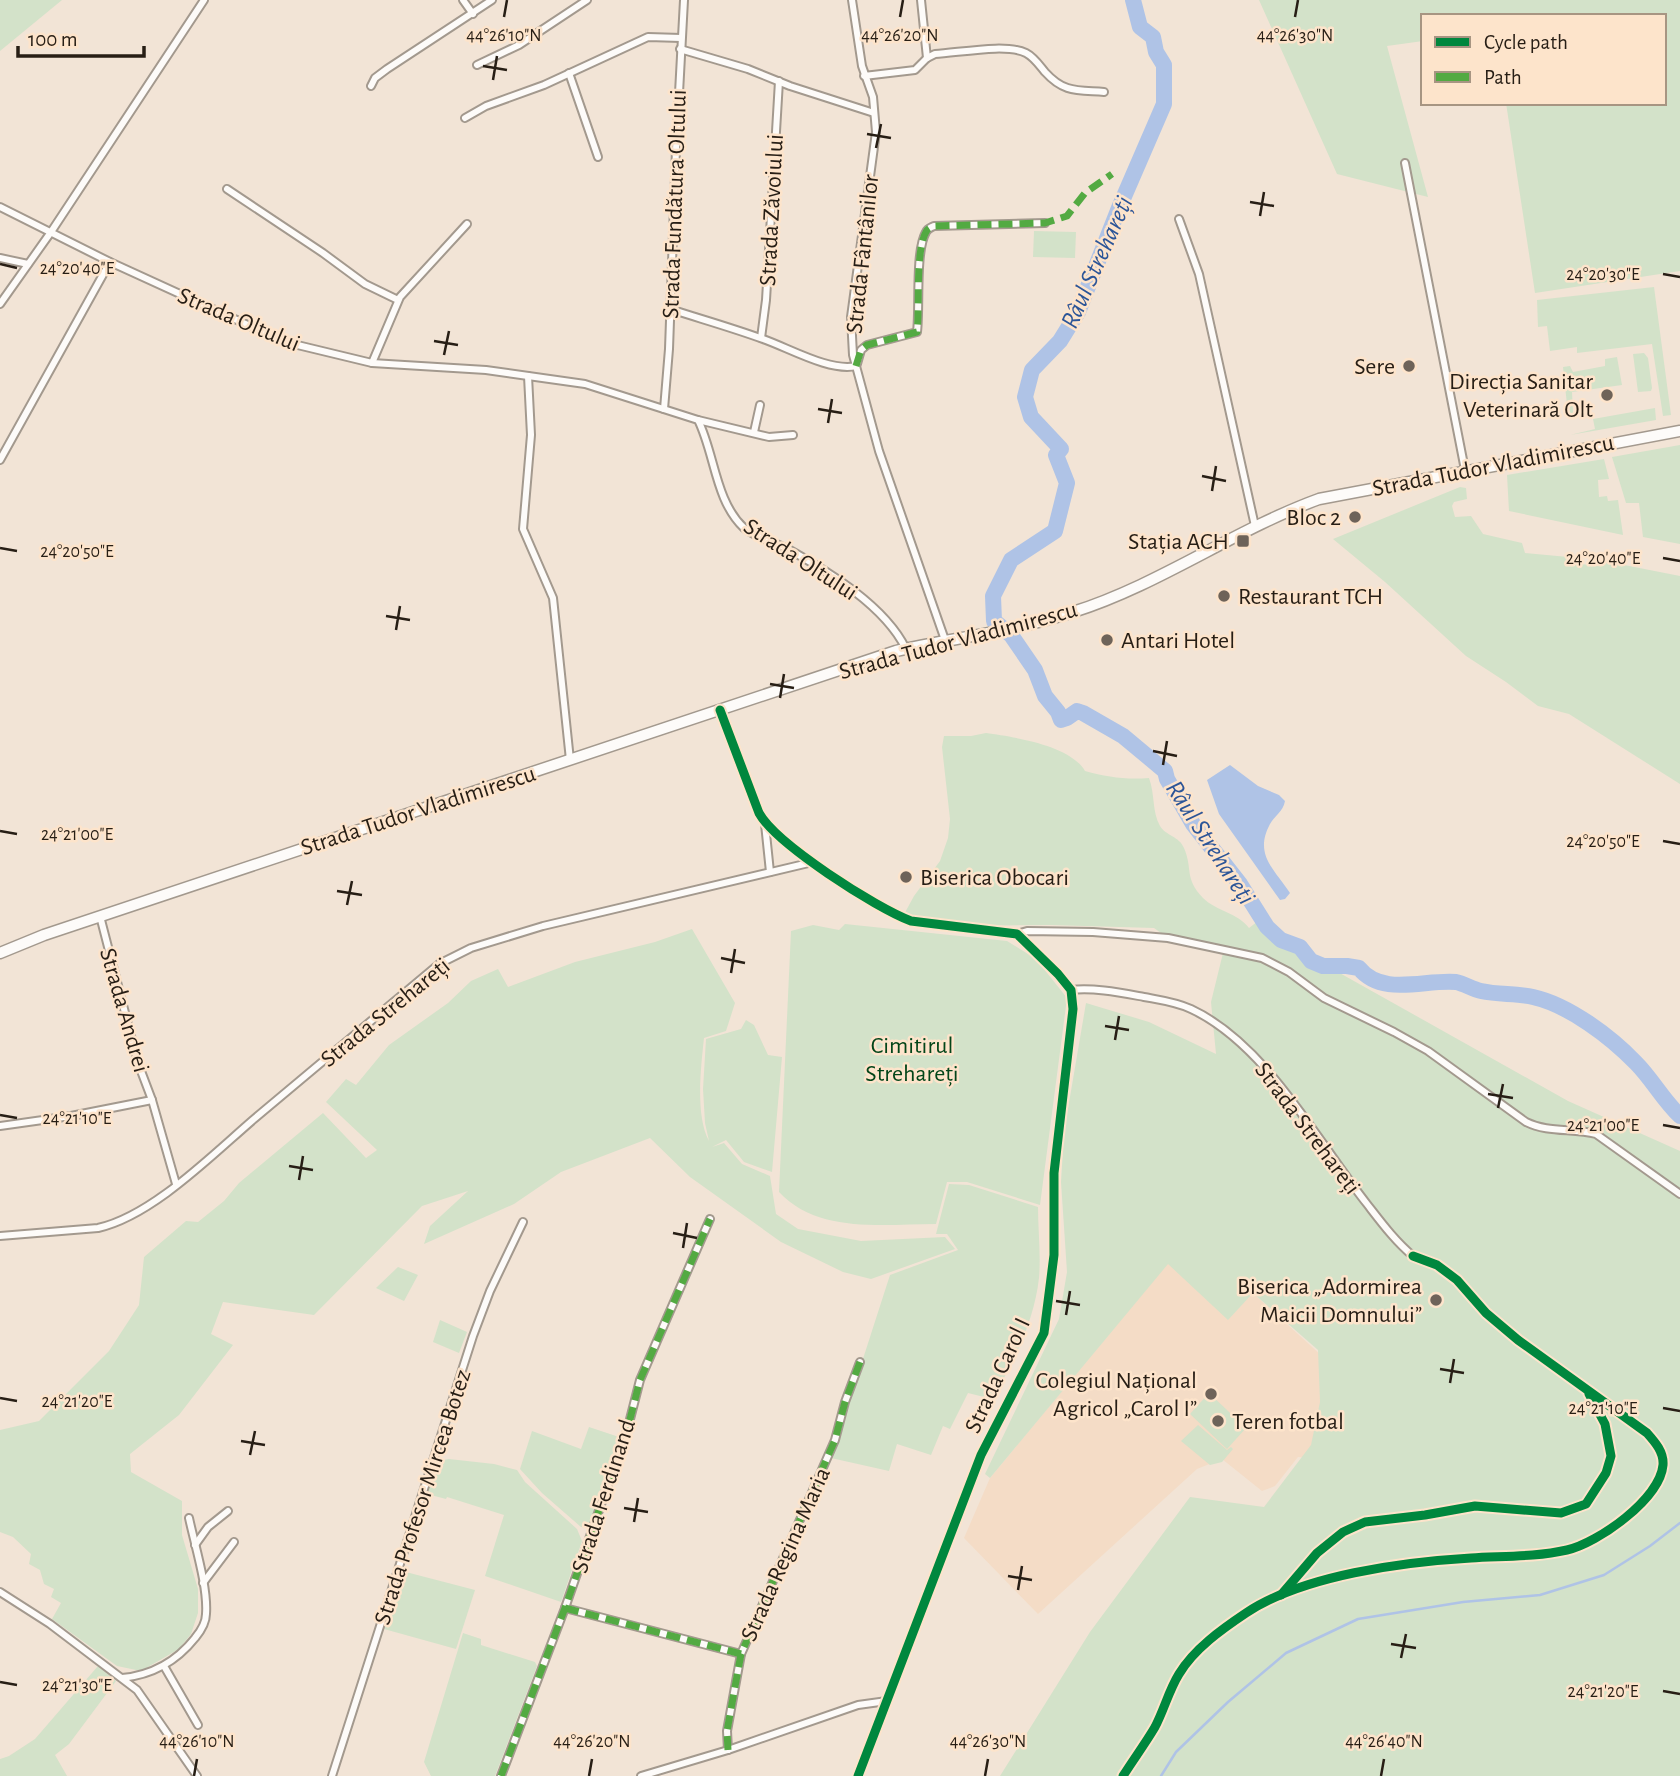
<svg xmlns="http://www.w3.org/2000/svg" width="1680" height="1776" font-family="'Alegreya Sans',sans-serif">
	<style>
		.built { fill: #f4dcc6 }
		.green { fill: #d3e2c9 }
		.water { fill: #afc3e6 }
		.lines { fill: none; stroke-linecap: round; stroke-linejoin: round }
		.stream { stroke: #afc3e6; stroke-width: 2.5 }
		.river { stroke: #afc3e6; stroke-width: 16 }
		.minor-casing { stroke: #a3998e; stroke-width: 10 }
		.secondary-casing { stroke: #a3998e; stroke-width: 13 }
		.minor { stroke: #fdfbf9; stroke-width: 6 }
		.secondary { stroke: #fdfbf9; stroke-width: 10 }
		.quiet { stroke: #53aa42; stroke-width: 7; stroke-dasharray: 14 7; stroke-linecap: butt }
		.cycleway-casing { stroke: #fde4cb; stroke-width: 13 }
		.cycleway { stroke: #00873e; stroke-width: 9 }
		.ticks { fill: none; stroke: #271e15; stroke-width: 2.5 }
		.poi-dot { fill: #6e6359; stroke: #fde4cb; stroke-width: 2.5 }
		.labels { text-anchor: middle; stroke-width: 5; stroke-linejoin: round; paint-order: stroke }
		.street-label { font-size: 24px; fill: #271e15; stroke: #fde4cb }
		.poi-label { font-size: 24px; fill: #271e15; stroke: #fde4cb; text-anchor: end }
		.park-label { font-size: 24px; fill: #034519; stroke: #fde4cb }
		.water-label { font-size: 26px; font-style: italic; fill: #2c5598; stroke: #fde4cb }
		.ticks-label { font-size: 18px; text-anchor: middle; fill: #271e15; stroke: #fde4cb; stroke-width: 5; stroke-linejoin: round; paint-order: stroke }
	</style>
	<rect width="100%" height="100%" fill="#f2e4d6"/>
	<polygon class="built" points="1168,1263 1228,1319 1253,1293 1417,1443 1334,1459 1298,1457 1275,1486 1262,1491 1222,1459 1197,1469 1038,1614 964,1538 990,1478"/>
	<g class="green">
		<polygon points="0,0 62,0 0,51"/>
		<polygon points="1259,0 1680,0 1680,271 1535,293 1506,103 1664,103 1664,16 1423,16 1423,41 1387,46 1428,197 1337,174"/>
		<polygon points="1034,231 1076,232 1075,258 1033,257"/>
		<polygon points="1654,287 1671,415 1663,416 1652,344 1577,353 1577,347 1550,351 1547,326 1538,327 1537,300"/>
		<polygon points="1644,353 1648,358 1652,388 1651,391 1638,392 1633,354"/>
		<polygon points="1617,357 1622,385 1572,392 1573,413 1568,414 1563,367 1570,366 1573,372 1605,366 1605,359"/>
		<polygon points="1655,408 1656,420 1570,435 1595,429 1593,419"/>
		<polygon points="1680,445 1680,544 1643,537 1639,503 1626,503 1612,457"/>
		<polygon points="1604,459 1609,479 1598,480 1599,497 1607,496 1608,501 1618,500 1623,535 1509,511 1507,475"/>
		<polygon points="1460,487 1466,488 1467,499 1454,502 1452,506 1455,517 1471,516 1483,534 1522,543 1525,553 1579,558 1581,564 1598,566 1600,561 1604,561 1680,576 1680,784 1569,714 1538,706 1506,682 1466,656 1385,582 1333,539"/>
		<path d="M986,733C1014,737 1070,745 1085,771C1107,777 1126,780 1149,778C1155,794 1152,812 1160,826C1166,836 1179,836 1184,848C1193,869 1184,878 1203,898C1216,911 1238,913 1249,928L1262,918L1304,953L1568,1101L1680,1151V1776H1000L1090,1632L1190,1497L1264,1507L1311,1445L1320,1402L1318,1350L1253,1293L1228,1320L1168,1264L990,1478L985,1474L1059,1319L1067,1272L1061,1182L1064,1132L1086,1003L1149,1022L1216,1054L1211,1002L1224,949L1168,938L1154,928L1050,925L957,926L902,918L914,896L940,861L948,838L950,819L942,747L944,736H971Z"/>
		<path d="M845,924L1007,941L1036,959L1067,998L1040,1205L967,1182H947L936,1224C883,1224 818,1234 779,1192L791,931L813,925L839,930Z"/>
		<path d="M692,929L735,1003L726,1031L704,1038C701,1067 695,1115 709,1141L705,1123L703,1089L706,1039L741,1029L746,1020L754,1025L768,1055L782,1057L772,1172L744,1162L726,1140L712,1147L724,1143L742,1164L770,1176L776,1214L798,1229L861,1241L945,1237L955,1249L871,1279L843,1272L781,1242L690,1177L650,1138L561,1172L514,1204L424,1244L430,1226L468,1191L422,1206L314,1315L223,1302L211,1334L233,1345L179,1415L130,1454L131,1472L182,1501V1535L198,1589V1613L191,1634L179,1649L141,1671L117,1666L52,1619L61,1603L51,1597L54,1589L44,1584L40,1570L29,1564L31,1554L13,1537L0,1532V1430L39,1421L109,1351L139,1305L144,1257L186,1221L198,1222L224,1201L239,1183L323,1113L366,1158L377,1150L326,1102L346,1079L356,1085L389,1045L448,1003L471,981L498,969L508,987L575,962L655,942Z"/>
		<path d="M949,1184L969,1185L1038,1207C1038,1230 1041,1255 1039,1278C1034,1322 1014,1361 992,1399L968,1393L950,1429L943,1426L931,1455L897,1444L889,1471L831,1458L890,1275L958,1250L947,1234H936Z"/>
		<polygon points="398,1267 418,1275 404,1301 376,1288"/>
		<polygon points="440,1320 467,1332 459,1353 433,1342"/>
		<polygon points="1209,1393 1246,1428 1227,1449 1190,1414"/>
		<polygon points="1198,1425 1227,1450 1231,1447 1233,1449 1222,1462 1210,1465 1181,1441"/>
		<polygon points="589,1427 619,1437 590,1525 586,1528 581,1527 542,1493 520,1469 532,1431 581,1449"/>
		<polygon points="449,1459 494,1464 517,1470 525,1482 577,1529 582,1541 561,1602 485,1576 504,1515 447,1497 446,1499 427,1494 437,1461"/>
		<polygon points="402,1571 475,1590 456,1649 384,1629"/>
		<polygon points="463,1633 481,1639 481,1645 535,1662 537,1666 495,1776 431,1776 424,1762"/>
		<polygon points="98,1666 116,1681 69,1744 55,1755 67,1776 0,1776 0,1759 9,1756 35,1739"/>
	</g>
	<path class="water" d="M1230,765L1258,786L1279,795L1285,801C1283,812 1275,815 1270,824C1254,854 1273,868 1290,893L1285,899L1280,900L1219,814L1207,780Z"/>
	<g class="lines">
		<polyline class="stream" points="1161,1776 1176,1752 1228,1702 1286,1653 1358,1619 1463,1602 1540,1595 1604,1575 1650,1546 1680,1523"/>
		<path class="river" d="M1133,0L1140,27L1153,37L1156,52L1164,65V104L1119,208L1078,312L1060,341L1032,370L1025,397L1031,417L1061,449L1056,455L1067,483L1055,531L1011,560L993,596L994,621L1011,635L1035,670L1045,696L1058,712L1061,720L1067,718L1077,711L1083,713L1123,736L1165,771L1167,779L1193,824L1240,884L1267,927L1281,940L1300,947L1311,961L1323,966H1347L1359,968C1382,997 1425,979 1456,982C1465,984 1472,989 1481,991C1499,995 1516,993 1533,997C1569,1005 1611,1037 1636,1063C1652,1079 1663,1100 1680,1116"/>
		<defs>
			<g id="minor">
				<polyline points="463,0 473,14"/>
				<polyline points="852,0 862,66 873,97 876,132 851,317 853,355 879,451 945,640"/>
				<polyline points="921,0 927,58"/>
				<polyline points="680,49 748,69 790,86 874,113"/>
				<polyline points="477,65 519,45 587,0"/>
				<polyline points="569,73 598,157"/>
				<path d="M864,76L915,70L927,58L935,54C958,53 1006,43 1026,53C1034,57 1040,66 1045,72C1064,93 1077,90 1104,92"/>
				<polyline points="371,86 375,78 387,69 492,0"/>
				<polyline points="465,118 486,106 544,85 648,37 681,38"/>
				<polyline points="1405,163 1465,470"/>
				<polyline points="227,189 323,253 365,284 398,300"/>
				<path d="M0,207L110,262L285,342L372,363L486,370L585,384L698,420C715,454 715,501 744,528C756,538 775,542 788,549C829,572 885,606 906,649"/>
				<polyline points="1179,219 1199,274 1255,526"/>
				<polyline points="0,258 28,264"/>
				<polyline points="0,304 51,232 204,0"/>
				<path d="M670,309C701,319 733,328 763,339C789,348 830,372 856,366"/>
				<polyline points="761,338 766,300 779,81"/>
				<polyline points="372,363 400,297 467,224"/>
				<path d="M857,364L861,350L867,345L917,332C920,308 915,251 926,232C928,228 930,228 934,226L1045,223"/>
				<polyline points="528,376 531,435 523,529 553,598 570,760"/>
				<polyline points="664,409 669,349 676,149 684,0"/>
				<polyline points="698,420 769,437 793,435"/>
				<polyline points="754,432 760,405"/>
				<polyline points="0,460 110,262"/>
				<path d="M720,710L759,813C776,844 876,908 911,921L1017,934L1058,974L1071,990L1073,1009L1054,1173V1255L1044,1333L981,1455L858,1776"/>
				<polyline points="765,824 770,872"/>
				<polyline points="100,916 138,1063 152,1100 176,1184"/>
				<path d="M1017,934L1027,931L1093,932L1168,938L1262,958L1289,972L1324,998L1394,1032L1428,1051L1526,1122C1548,1133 1572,1128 1596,1134L1680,1194"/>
				<path d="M1071,990C1093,987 1122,993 1144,997C1160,1000 1176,1002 1191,1009C1266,1044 1317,1141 1367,1204C1381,1222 1395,1241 1413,1256"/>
				<polyline points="0,1126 71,1116 152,1100"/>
				<path d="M0,1236L98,1228C152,1216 212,1155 254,1119C316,1067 377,1016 439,964L471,948L543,926L813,862"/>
				<polyline points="195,1545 208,1527 228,1511"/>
				<polyline points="203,1583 234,1542"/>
				<polyline points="0,1592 50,1624 137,1690 197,1776"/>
				<polyline points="565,1608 741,1654"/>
				<polyline points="164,1666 198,1725"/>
				<path d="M122,1678C152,1675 176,1662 195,1638C200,1632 206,1622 206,1614C208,1587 195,1546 189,1518"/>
				<polyline points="728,1750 727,1731 741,1654 835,1440 845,1402 860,1362"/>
				<polyline points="332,1776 473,1336 490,1291 523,1222"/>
				<polyline points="501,1776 565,1608 628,1427 640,1380 710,1219"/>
				<polyline points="641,1776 728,1750 858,1705 887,1701"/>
			</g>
			<path id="secondary" d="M0,953L44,935L896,651C954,638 1015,631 1073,612C1159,585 1234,530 1319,499L1680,431"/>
		</defs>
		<use href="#minor" class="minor-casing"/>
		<use href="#secondary" class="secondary-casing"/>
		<use href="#minor" class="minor"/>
		<use href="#secondary" class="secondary"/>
		<g class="quiet">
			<path d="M856,366L861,350L867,345L917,332C920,308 915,251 926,232C928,228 930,228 934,226L1045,223L1067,216L1085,193L1112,174"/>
			<polyline points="565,1608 741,1654"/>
			<polyline points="728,1750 727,1731 741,1654 835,1440 845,1402 860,1362"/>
			<polyline points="501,1776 565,1608 628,1427 640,1380 710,1219"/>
		</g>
		<defs>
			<g id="cycleway">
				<path d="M720,710L759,813C776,844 876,908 911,921L1017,934L1058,974L1071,990L1073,1009L1054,1173V1255L1044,1333L981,1455L858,1776"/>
				<polyline points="1281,1595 1317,1553 1343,1532 1365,1522 1425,1515 1475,1506 1561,1513 1586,1504 1606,1473 1611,1456 1605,1424 1589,1394"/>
				<path d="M1123,1776C1133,1760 1145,1744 1155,1727C1164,1710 1169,1690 1179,1674C1194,1649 1222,1629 1246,1613C1303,1575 1403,1562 1471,1558C1503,1556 1536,1557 1567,1550C1598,1543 1660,1499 1663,1465C1664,1452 1655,1442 1647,1433L1518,1340L1486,1313L1457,1280L1437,1265L1413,1256"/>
			</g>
		</defs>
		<use href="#cycleway" class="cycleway-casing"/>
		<use href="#cycleway" class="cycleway"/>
	</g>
	<path class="ticks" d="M504,17L507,0M900,17L903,0M1295,17L1298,0M483,66L507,70M493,80L497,56M867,134L891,138M876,148L881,124M1250,202L1274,206M1260,216L1264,192M0,264L17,268M1663,274L1680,277M434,341L458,345M444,355L449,331M818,409L842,413M828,423L832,399M1202,476L1226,481M1212,491L1216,466M0,548L17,551M1663,558L1680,561M386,616L410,620M396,630L400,606M770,684L794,688M780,698L784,674M1153,751L1177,756M1163,765L1167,741M0,831L17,834M1663,841L1680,844M337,891L362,895M347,905L352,881M721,958L745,963M731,973L735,949M1105,1026L1129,1030M1115,1040L1119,1016M1488,1094L1513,1098M1498,1108L1503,1084M0,1115L17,1118M1663,1125L1680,1128M289,1166L313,1170M299,1180L303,1156M673,1233L697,1238M683,1248L687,1223M1056,1301L1080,1305M1066,1315L1070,1291M1440,1369L1464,1373M1450,1383L1454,1359M0,1398L17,1401M1663,1408L1680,1411M241,1441L265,1445M250,1455L255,1431M624,1508L648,1512M634,1522L638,1498M1008,1576L1032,1580M1018,1590L1022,1566M1391,1644L1416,1648M1401,1658L1406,1634M0,1682L17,1685M1663,1691L1680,1694M194,1776L197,1759M589,1776L592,1759M985,1776L988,1759M1381,1776L1384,1759"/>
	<g class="poi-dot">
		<circle cx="1409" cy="366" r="7"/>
		<circle cx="1607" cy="395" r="7"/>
		<circle cx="1355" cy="517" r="7"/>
		<rect x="1236" y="534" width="14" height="14" rx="3.5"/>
		<circle cx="1224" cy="596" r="7"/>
		<circle cx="1107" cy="640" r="7"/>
		<circle cx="906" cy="877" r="7"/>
		<circle cx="1436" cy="1300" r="7"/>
		<circle cx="1211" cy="1394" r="7"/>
		<circle cx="1218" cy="1421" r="7"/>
	</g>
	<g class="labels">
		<g class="street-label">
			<text transform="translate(674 204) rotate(-88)" y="8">Strada Fundătura Oltului</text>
			<text transform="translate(771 210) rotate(-87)" y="8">Strada Zăvoiului</text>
			<text transform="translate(862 254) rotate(-84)" y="8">Strada Fântânilor</text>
			<text transform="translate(239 319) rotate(23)" y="8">Strada Oltului</text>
			<text transform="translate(1493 465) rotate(-11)" y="8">Strada Tudor Vladimirescu</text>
			<text transform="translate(801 559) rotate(33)" y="8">Strada Oltului</text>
			<text transform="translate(958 640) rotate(-15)" y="8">Strada Tudor Vladimirescu</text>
			<text transform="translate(418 810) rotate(-18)" y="8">Strada Tudor Vladimirescu</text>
			<text transform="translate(125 1010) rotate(74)" y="8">Strada Andrei</text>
			<text transform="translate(385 1012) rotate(-39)" y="8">Strada Strehareți</text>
			<text transform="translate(1308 1128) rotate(53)" y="8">Strada Strehareți</text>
			<text transform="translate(997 1375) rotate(-65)" y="8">Strada Carol I</text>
			<text transform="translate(603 1496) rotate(-72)" y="8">Strada Ferdinand</text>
			<text transform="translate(422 1497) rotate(-72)" y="8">Strada Profesor Mircea Botez</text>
			<text transform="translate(785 1554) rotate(-66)" y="8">Strada Regina Maria</text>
		</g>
		<g class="poi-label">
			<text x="1395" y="374">Sere</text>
			<text x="1593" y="389">Direcția Sanitar<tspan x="1593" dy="28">Veterinară Olt</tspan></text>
			<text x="1341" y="525">Bloc 2</text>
			<text x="1229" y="549">Stația ACH</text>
			<text x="1238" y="604" text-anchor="start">Restaurant TCH</text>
			<text x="1121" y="648" text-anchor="start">Antari Hotel</text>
			<text x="920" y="885" text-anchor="start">Biserica Obocari</text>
			<text x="1422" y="1294">Biserica „Adormirea<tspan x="1422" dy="28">Maicii Domnului”</tspan></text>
			<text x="1197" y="1388">Colegiul Național<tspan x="1197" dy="28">Agricol „Carol I”</tspan></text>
			<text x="1232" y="1429" text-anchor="start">Teren fotbal</text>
		</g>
		<g class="park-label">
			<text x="912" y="1053">Cimitirul<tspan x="912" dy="28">Strehareți</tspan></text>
		</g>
		<g class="water-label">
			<text transform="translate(1096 262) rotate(-66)" y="9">Râul Strehareți</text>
			<text transform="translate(1211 842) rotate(57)" y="9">Râul Strehareți</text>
		</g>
	</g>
	<g class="ticks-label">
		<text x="504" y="41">44°26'10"N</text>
		<text x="900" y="41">44°26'20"N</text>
		<text x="1295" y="41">44°26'30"N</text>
		<text x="77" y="274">24°20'40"E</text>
		<text x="1603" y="280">24°20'30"E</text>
		<text x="77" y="557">24°20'50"E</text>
		<text x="1603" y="564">24°20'40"E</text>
		<text x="77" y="840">24°21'00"E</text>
		<text x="1603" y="847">24°20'50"E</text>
		<text x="77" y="1124">24°21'10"E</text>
		<text x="1603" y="1131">24°21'00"E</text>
		<text x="77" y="1407">24°21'20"E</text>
		<text x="1603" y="1414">24°21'10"E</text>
		<text x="77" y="1691">24°21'30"E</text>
		<text x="1603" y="1697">24°21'20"E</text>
		<text x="197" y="1747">44°26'10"N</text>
		<text x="592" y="1747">44°26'20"N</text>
		<text x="988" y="1747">44°26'30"N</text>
		<text x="1384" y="1747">44°26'40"N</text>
	</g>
	<rect x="1421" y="14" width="245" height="91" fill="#fde4cb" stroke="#a79582" stroke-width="2"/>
	<rect x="1435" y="37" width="35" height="10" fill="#00873e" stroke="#a79582" stroke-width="2"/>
	<text x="1484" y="49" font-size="21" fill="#271e15">Cycle path</text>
	<rect x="1435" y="72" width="35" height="10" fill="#53aa42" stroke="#a79582" stroke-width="2"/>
	<text x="1484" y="84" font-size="21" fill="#271e15">Path</text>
	<path d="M18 46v10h126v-10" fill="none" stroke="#271e15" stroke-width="3.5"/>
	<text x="28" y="46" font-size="21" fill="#271e15" stroke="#fde4cb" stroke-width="5" paint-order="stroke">100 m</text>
</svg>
